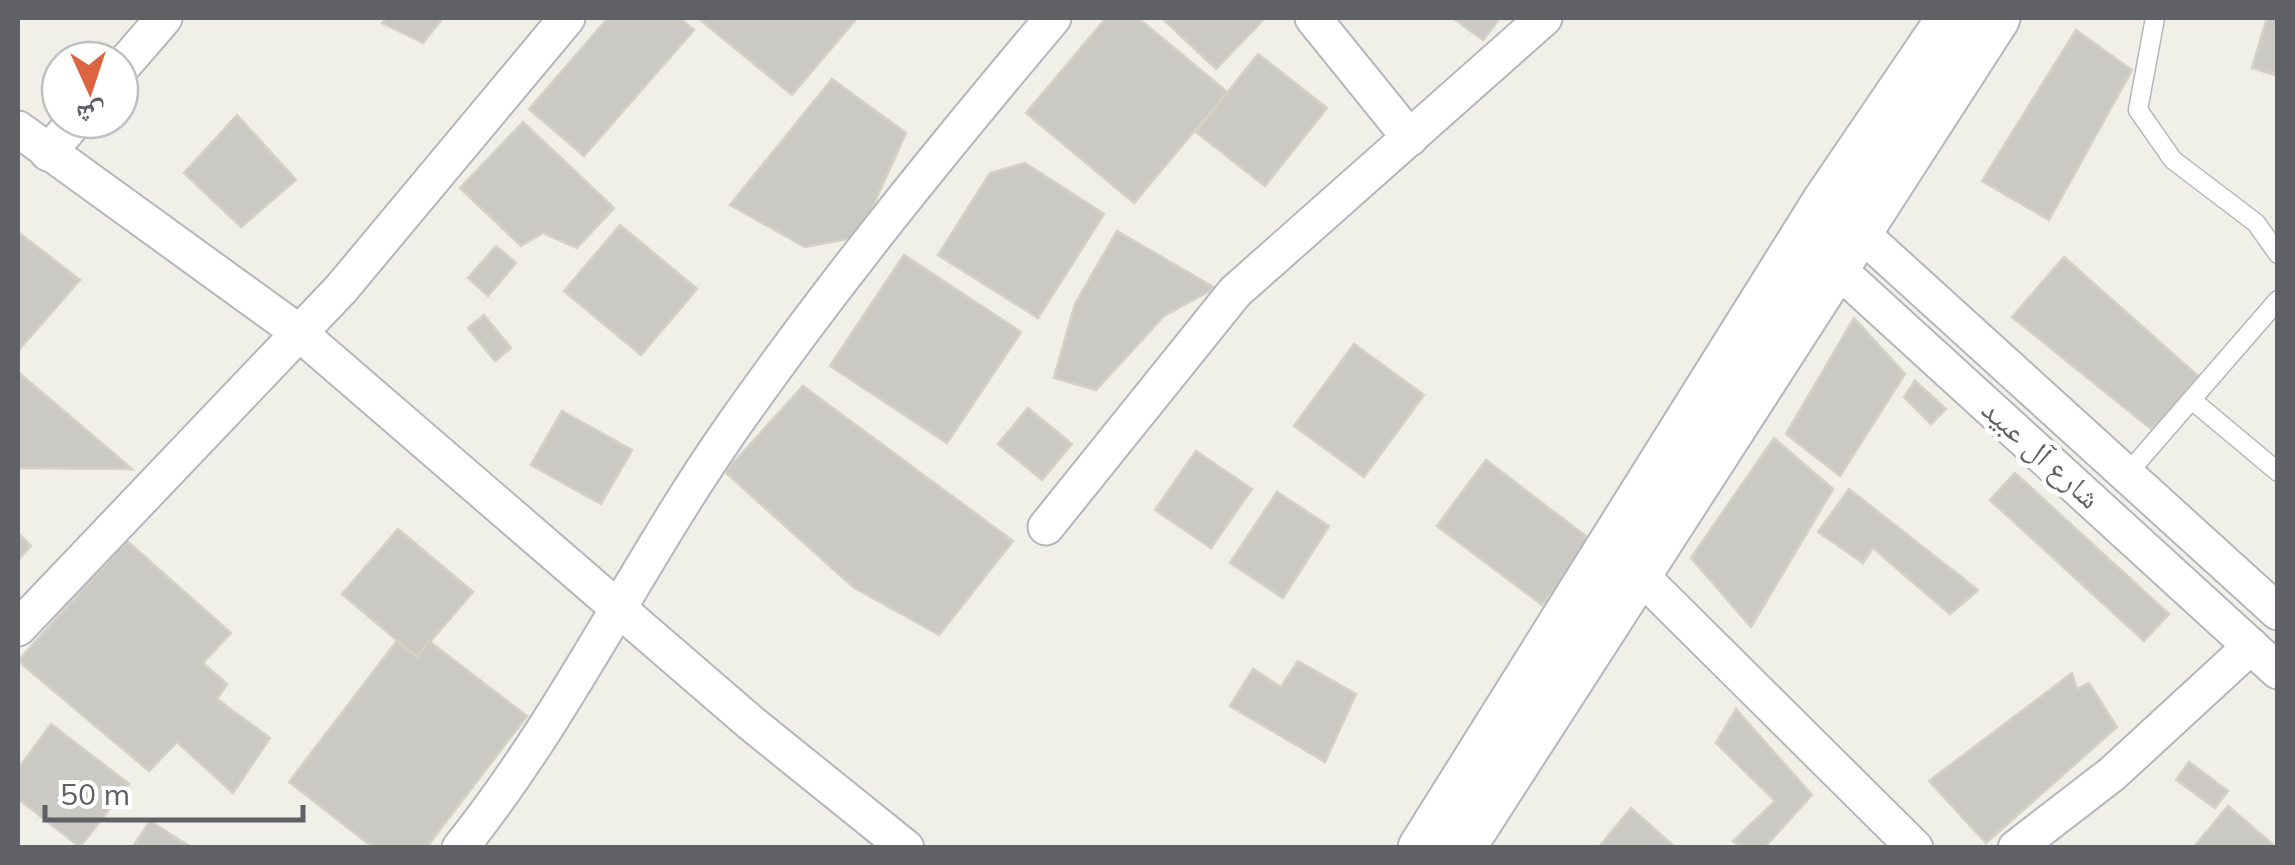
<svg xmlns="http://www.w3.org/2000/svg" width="2295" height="865" font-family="Mulish,'Noto Naskh Arabic',sans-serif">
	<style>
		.building { fill: #cbc9c4; stroke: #d4d2c6; stroke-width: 2.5 }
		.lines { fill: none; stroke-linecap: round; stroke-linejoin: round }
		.service-casing { stroke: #b5b6bb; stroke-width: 21 }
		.minor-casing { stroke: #b5b6bb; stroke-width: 39 }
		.tertiary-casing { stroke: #b5b6bb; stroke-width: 49 }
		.service { stroke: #fff; stroke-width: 18 }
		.minor { stroke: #fff; stroke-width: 35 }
		.tertiary { stroke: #fff; stroke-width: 45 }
		.labels { text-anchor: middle; stroke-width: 9; stroke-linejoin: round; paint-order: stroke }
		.street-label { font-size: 30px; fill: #5f6166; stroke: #fff }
	</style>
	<rect width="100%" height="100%" fill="#f0efe8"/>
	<g class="building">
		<polygon points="387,18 443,18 423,43 382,23"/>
		<polygon points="608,18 680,18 694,30 584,156 529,109"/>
		<polygon points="698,18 857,18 792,95"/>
		<polygon points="1106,18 1138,18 1227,92 1134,203 1026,113"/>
		<polygon points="1162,18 1265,18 1216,69"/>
		<polygon points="1453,18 1500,18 1483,40"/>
		<polygon points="2267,18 2278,18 2278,76 2252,68"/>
		<polygon points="2076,30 2132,70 2049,220 1982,181"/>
		<polygon points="1258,54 1327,108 1265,186 1196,132"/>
		<polygon points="832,79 906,133 859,237 805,247 730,205"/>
		<polygon points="237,115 296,180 241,227 184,173"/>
		<polygon points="523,122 614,208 577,248 543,233 521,246 460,188"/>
		<polygon points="1025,163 1104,214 1038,318 938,255 990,173"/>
		<polygon points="620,225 697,289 641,355 564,291"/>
		<polygon points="1117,231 1215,288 1164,316 1096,390 1054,378 1075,304"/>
		<polygon points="18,232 80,280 18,351"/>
		<polygon points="496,246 516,263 488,296 468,278"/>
		<polygon points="904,255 1021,332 947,443 830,366"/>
		<polygon points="2064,257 2206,383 2151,429 2012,317"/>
		<polygon points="484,315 511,348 495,361 468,328"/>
		<polygon points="1854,318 1905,374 1840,476 1786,434"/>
		<polygon points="1354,344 1424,395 1364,477 1294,426"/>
		<polygon points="18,372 132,469 18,468"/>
		<polygon points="1915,381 1946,409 1931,424 1904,397"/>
		<polygon points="803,386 1013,541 939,635 853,587 725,472"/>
		<polygon points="1028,408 1072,444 1042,480 998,444"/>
		<polygon points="562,411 632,450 601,504 531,465"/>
		<polygon points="1774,438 1833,489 1751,627 1691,558"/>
		<polygon points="1196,451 1252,489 1211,548 1155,510"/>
		<polygon points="1486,460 1591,540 1542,605 1437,526"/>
		<polygon points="2015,473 2169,614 2144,641 1990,500"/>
		<polygon points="1849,489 1978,590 1950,614 1873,548 1863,563 1818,532"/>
		<polygon points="1277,492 1329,526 1283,598 1230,563"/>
		<polygon points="398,529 473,592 417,657 342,594"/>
		<polygon points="18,533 31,546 18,560"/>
		<polygon points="127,541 231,633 203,663 227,684 217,699 270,738 233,793 177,742 149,771 18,661"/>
		<polygon points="429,641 527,716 426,848 374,848 289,782 396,642 417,657"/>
		<polygon points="1298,661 1356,694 1325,762 1230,706 1253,669 1281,687"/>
		<polygon points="2072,673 2077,689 2089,683 2117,727 1986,843 1929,781"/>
		<polygon points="1736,709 1812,795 1764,848 1743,848 1733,841 1775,801 1716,743"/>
		<polygon points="51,724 129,784 80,847 18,799 18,769"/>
		<polygon points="2189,762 2228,791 2215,808 2176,780"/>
		<polygon points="2228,806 2277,848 2193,848"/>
		<polygon points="1631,808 1676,848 1598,848"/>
		<polygon points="150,821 192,848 132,848"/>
	</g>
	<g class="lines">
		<defs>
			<g id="service">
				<polyline points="2155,18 2138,110 2173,160 2256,223 2278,254"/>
				<polyline points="2192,400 2278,472"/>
				<polyline points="2127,474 2278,300"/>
			</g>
			<g id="minor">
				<polyline points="1313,18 1410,138"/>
				<polyline points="120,69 164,18"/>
				<polyline points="18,129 297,331 751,723 906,848"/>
				<polyline points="48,153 76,120"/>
				<polyline points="1842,216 2278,612"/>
				<polyline points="1819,252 2278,671"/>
				<polyline points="1046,527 1235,292 1544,18"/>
				<polyline points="1639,574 1915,848"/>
				<polyline points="18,628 341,289 567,18"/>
				<path d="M460,848C565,717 636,565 731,429C831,286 941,151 1053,18"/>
				<polyline points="2016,848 2112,774 2251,646"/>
			</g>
			<g id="tertiary">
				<polyline points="1421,848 1825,202 1950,18"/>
				<polyline points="1462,848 1997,18"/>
			</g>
		</defs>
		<use href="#service" class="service-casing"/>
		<use href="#minor" class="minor-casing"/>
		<use href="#tertiary" class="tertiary-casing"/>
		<use href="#service" class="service"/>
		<use href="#minor" class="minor"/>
		<use href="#tertiary" class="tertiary"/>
	</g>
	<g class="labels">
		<g class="street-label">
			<text transform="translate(2041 454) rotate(42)" y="10">شارع آل عبيد</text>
		</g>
	</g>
	<rect width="2295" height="865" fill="none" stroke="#5f6166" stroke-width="40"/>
	<g transform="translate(90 90) rotate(177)"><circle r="48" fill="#ffffff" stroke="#bfc0c2" stroke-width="2.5"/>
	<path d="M0-8L18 38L0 25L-18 38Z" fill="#dc6441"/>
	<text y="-15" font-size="28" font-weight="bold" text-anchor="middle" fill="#5f6166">ش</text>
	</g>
	<path d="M45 805v15h258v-15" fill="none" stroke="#5f6166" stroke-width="5"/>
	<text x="60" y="805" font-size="30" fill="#5f6166" stroke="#ffffff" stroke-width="8" paint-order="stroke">50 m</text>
</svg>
